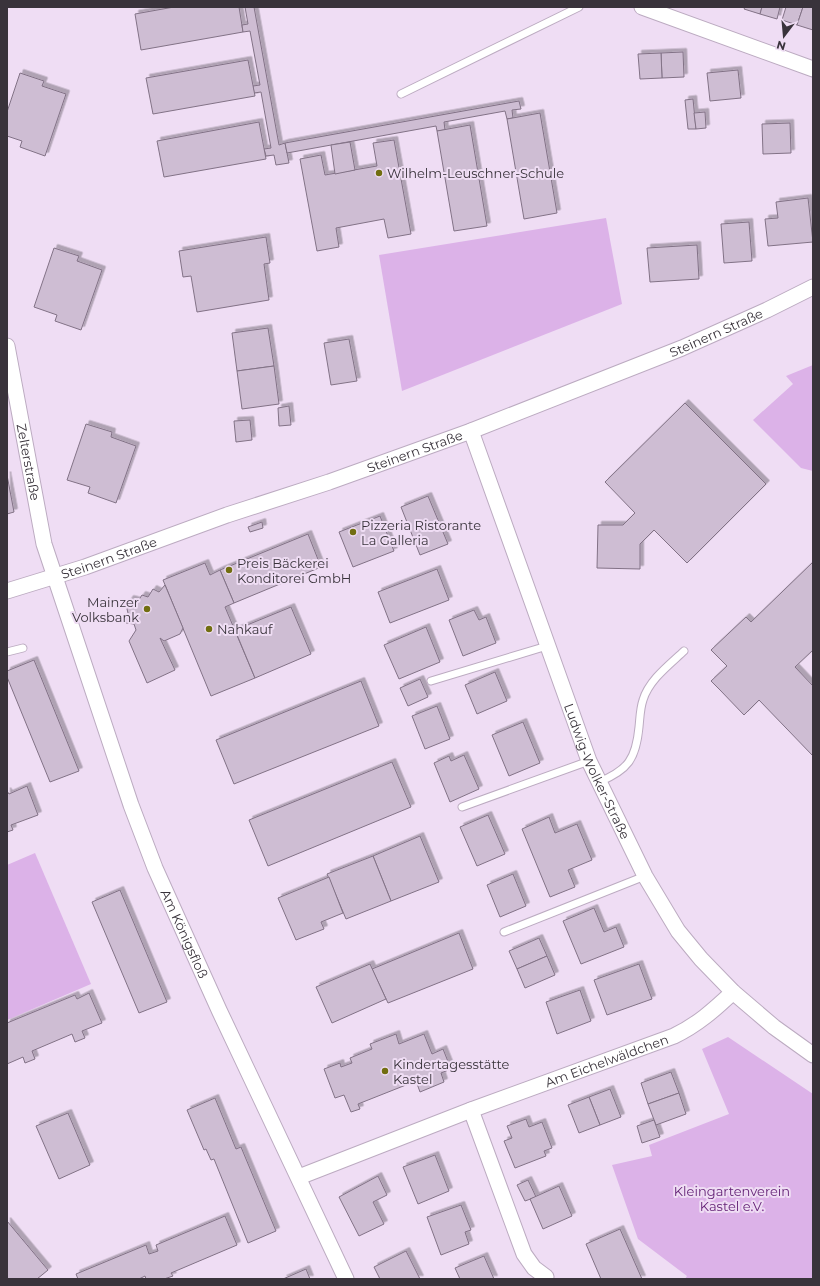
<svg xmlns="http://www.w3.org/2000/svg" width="820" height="1286" font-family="Montserrat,sans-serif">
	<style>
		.green { fill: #dcb2e8 }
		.building { fill: #cebdd3; stroke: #827286; filter: url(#shadow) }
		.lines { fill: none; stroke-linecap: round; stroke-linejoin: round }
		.service-casing { stroke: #bcabc1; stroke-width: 9 }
		.minor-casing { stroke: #bcabc1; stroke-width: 17 }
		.service { stroke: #fff; stroke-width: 7 }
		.minor { stroke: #fff; stroke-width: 15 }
		.poi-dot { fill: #716e10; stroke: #efddf4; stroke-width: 1.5 }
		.labels { text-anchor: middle; stroke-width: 4; stroke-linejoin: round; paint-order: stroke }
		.poi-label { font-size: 13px; fill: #39333b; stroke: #efddf4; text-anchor: start }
		.street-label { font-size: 13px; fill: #39333b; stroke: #efddf4 }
		.park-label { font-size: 13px; fill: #642276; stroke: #efddf4 }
	</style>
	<defs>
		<filter id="shadow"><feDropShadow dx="3.5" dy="-3.5" stdDeviation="0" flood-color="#0004"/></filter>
	</defs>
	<rect width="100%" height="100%" fill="#efddf4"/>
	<g class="green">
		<polygon points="606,218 622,304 402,391 379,255"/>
		<polygon points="813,365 813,471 801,468 753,420 793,384 786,376"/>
		<polygon points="35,853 91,984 7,1020 7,865"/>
		<polygon points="728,1037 813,1094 813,1279 685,1279 687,1276 638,1239 612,1165 652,1156 649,1145 729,1114 702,1049"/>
	</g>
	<g class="building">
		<polygon points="174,7 239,7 243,32 141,50 135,14"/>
		<polygon points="245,7 254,7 279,145 285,143 289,163 276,165 274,155 266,156 264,149 271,148 261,92 254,93 253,86 260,85 250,31 243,32 242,25 248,24"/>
		<polygon points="745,7 762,7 760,14 744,9"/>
		<polygon points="762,7 780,7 777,19 760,14"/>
		<polygon points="786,7 803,7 797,25 782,20"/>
		<polygon points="803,7 813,7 813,30 797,25"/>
		<polygon points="683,52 684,77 662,78 661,53"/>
		<polygon points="661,53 662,78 640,79 638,54"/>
		<polygon points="248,60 255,96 153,114 146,78"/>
		<polygon points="738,70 741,98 710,101 707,73"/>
		<polygon points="20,73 44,81 42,86 66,94 45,156 20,147 22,141 7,136 7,112"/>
		<polygon points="693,99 696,129 688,129 685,100"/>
		<polygon points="519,101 521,109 512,110 513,118 507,119 505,111 444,122 445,130 437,131 436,126 287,153 285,143"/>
		<polygon points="705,112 706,128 696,129 694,113"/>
		<polygon points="540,113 557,213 524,219 507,119"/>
		<polygon points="259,122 266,159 164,177 157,141"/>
		<polygon points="790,123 791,153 763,154 762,124"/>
		<polygon points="470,125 487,226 454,231 437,131"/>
		<polygon points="394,140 411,234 388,238 384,219 336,228 339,247 317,251 300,159 321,155 325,175 377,166 373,143"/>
		<polygon points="350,142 355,170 335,174 331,145"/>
		<polygon points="808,198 813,242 768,246 765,219 778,218 776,202"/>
		<polygon points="749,222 752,261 724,263 721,224"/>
		<polygon points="266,237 270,263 264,264 269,300 197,312 191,276 183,277 179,251"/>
		<polygon points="697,245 699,279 650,282 647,248"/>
		<polygon points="54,248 79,256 77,261 102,270 81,330 55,321 57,315 34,307"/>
		<polygon points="268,328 274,366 237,371 232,333"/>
		<polygon points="349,339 357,381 331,385 324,343"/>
		<polygon points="274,366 279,404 242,409 237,371"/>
		<polygon points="685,403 766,484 687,563 654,530 640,544 640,569 597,568 598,525 623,525 635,513 605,482"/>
		<polygon points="289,406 291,425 279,426 278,408"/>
		<polygon points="250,420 252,440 236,442 234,421"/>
		<polygon points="86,424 112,432 111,437 136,446 116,503 88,493 90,487 67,480"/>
		<polygon points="7,475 14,512 7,514"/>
		<polygon points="428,496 448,544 420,555 401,507"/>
		<polygon points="380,516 394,551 353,567 339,532"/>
		<polygon points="262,522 263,528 250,532 248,527"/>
		<polygon points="308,534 321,567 234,603 220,570"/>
		<polygon points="813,562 813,650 795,667 813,686 813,756 759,700 744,715 720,690 711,681 727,666 711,650 746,617 751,622"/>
		<polygon points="205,563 210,575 220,570 234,603 225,607 255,678 211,696 163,580"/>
		<polygon points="437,569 449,600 390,623 378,592"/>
		<polygon points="165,585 183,628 180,634 164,641 160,638 175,670 147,683 129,641 136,630 134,624 126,623 124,618 128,613 126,605 130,599 138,601 142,595 148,597 153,589 159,592"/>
		<polygon points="291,607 311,654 255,678 235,630"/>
		<polygon points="474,610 479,620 486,617 496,643 463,656 449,620"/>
		<polygon points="426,627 440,662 399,679 384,645"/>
		<polygon points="34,660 79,771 50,782 7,677 7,671"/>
		<polygon points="495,672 507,701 477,714 465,685"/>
		<polygon points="420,679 428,697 408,706 400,688"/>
		<polygon points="361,681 379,726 234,784 216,740"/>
		<polygon points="437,706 450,739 425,749 412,716"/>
		<polygon points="523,722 540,763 509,776 492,735"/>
		<polygon points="464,755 479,789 450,802 434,763 449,756 451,761"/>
		<polygon points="392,762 411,807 268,866 249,820"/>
		<polygon points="27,786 38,815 11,825 13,830 7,832 7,791 9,794"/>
		<polygon points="488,815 505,854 477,866 460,827"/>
		<polygon points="549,817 555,833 577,824 592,860 568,870 575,887 550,897 522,829"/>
		<polygon points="420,836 439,882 391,901 373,856"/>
		<polygon points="373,856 391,901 346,919 327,874"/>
		<polygon points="513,874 526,906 500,917 487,885"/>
		<polygon points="329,877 343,913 321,922 324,929 296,940 278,898"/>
		<polygon points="120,890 167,1002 139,1013 92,902"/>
		<polygon points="594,908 604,932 616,927 624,947 581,964 563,921"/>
		<polygon points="459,933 473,969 388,1003 372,969"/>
		<polygon points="539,938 547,956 517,969 509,951"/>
		<polygon points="547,956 555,975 525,988 517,969"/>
		<polygon points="370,964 386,999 332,1023 316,987"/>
		<polygon points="639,964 652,999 607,1015 594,980"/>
		<polygon points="580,990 591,1021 557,1034 546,1002"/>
		<polygon points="89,993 102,1023 82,1031 85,1038 75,1042 72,1034 32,1051 35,1059 25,1063 23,1057 7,1064 7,1023 75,995 77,999"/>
		<polygon points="396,1034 399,1044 424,1034 432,1054 443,1049 451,1069 441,1073 444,1082 420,1092 416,1081 358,1104 360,1109 351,1112 344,1095 335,1098 324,1069 340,1063 341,1067 352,1063 350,1058 372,1049 370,1044"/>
		<polygon points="671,1072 679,1093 648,1104 641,1083"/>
		<polygon points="610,1089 621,1117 600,1125 589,1097"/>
		<polygon points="679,1093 686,1114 656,1125 648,1104"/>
		<polygon points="589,1097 600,1125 579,1133 568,1105"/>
		<polygon points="215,1098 236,1149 241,1147 276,1231 248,1243 214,1159 211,1160 206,1149 204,1150 187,1110"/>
		<polygon points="68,1113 90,1165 59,1179 36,1126"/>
		<polygon points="526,1119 529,1127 542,1122 552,1148 544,1151 546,1156 515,1168 504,1141 512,1138 507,1126"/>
		<polygon points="654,1120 660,1137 642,1143 637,1126"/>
		<polygon points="435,1155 449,1191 418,1204 403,1167"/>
		<polygon points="378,1176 387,1195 373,1202 384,1224 359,1236 339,1197"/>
		<polygon points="528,1180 536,1197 525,1201 517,1185"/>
		<polygon points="559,1186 572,1216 543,1229 530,1199"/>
		<polygon points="461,1205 471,1230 465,1232 469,1244 441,1255 427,1217"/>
		<polygon points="225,1216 237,1245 171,1273 173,1276 164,1279 146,1279 145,1276 139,1279 78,1279 76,1274 146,1245 149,1254 158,1251 156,1245"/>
		<polygon points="7,1221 48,1270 37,1279 7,1279"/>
		<polygon points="620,1229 642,1279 601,1279 586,1244"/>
		<polygon points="406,1251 420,1279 380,1279 374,1267"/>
		<polygon points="484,1256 494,1279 460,1279 455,1268"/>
		<polygon points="306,1269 310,1279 283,1279"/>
	</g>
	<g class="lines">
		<defs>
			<g id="service">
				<polyline points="401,94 579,7"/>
				<polyline points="7,652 23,648"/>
				<polyline points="431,681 547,646"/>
				<path d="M599,782C628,770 636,759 639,727C640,718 640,709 643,700C649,680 669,665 684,651"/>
				<polyline points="462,807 589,761"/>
				<polyline points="504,932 645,876"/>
			</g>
			<g id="minor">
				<polyline points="642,7 813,69"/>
				<path id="s1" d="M7,346L44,544L131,805L155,868L219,1010L346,1279"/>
				<path id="s2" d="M471,431L589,761L645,876L678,931L701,959L733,992L774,1027L813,1055"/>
				<path id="s3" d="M7,591L85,567L227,515L329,482L471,431L682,348L767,310L813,287"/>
				<polyline points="471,1110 524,1254 534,1268 546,1277"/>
				<path id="s4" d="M299,1177L471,1110L674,1036C697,1025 714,1010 733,992"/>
			</g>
		</defs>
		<use href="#service" class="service-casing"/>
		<use href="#minor" class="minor-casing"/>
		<use href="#service" class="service"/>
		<use href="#minor" class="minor"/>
	</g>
	<g class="poi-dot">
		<circle cx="379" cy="173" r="4"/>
		<circle cx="353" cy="532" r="4"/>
		<circle cx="229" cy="570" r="4"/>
		<circle cx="147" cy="609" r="4"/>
		<circle cx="209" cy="629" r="4"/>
		<circle cx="385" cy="1071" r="4"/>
	</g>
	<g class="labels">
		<g class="poi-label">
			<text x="387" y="178">Wilhelm-Leuschner-Schule</text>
			<text x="361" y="530">Pizzeria Ristorante<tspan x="361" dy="15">La Galleria</tspan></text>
			<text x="237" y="568">Preis Bäckerei<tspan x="237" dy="15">Konditorei GmbH</tspan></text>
			<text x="139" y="607" text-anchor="end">Mainzer<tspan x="139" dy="15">Volksbank</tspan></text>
			<text x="217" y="634">Nahkauf</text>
			<text x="393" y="1069">Kindertagesstätte<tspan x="393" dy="15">Kastel</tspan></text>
		</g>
		<g class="street-label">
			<text dy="5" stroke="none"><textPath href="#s3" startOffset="755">Steinern Straße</textPath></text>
			<text dy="5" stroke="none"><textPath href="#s3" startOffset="431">Steinern Straße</textPath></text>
			<text dy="5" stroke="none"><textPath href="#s1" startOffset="118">Zelterstraße</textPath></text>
			<text dy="5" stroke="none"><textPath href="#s3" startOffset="107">Steinern Straße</textPath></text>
			<text dy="5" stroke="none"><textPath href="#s2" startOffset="363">Ludwig-Wolker-Straße</textPath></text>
			<text dy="5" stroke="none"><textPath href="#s1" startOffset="616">Am Königsfloß</textPath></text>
			<text dy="5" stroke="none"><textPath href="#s4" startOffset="329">Am Eichelwäldchen</textPath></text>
		</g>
		<g class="park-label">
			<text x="732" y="1196">Kleingartenverein<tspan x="732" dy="15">Kastel e.V.</tspan></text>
		</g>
	</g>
	<rect width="820" height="1286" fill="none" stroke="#39333b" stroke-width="16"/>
	<g transform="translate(784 36) rotate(196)" stroke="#efddf4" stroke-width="3" paint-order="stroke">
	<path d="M0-3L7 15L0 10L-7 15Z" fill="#39333b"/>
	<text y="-6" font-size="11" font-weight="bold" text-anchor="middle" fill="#39333b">N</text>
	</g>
</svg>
